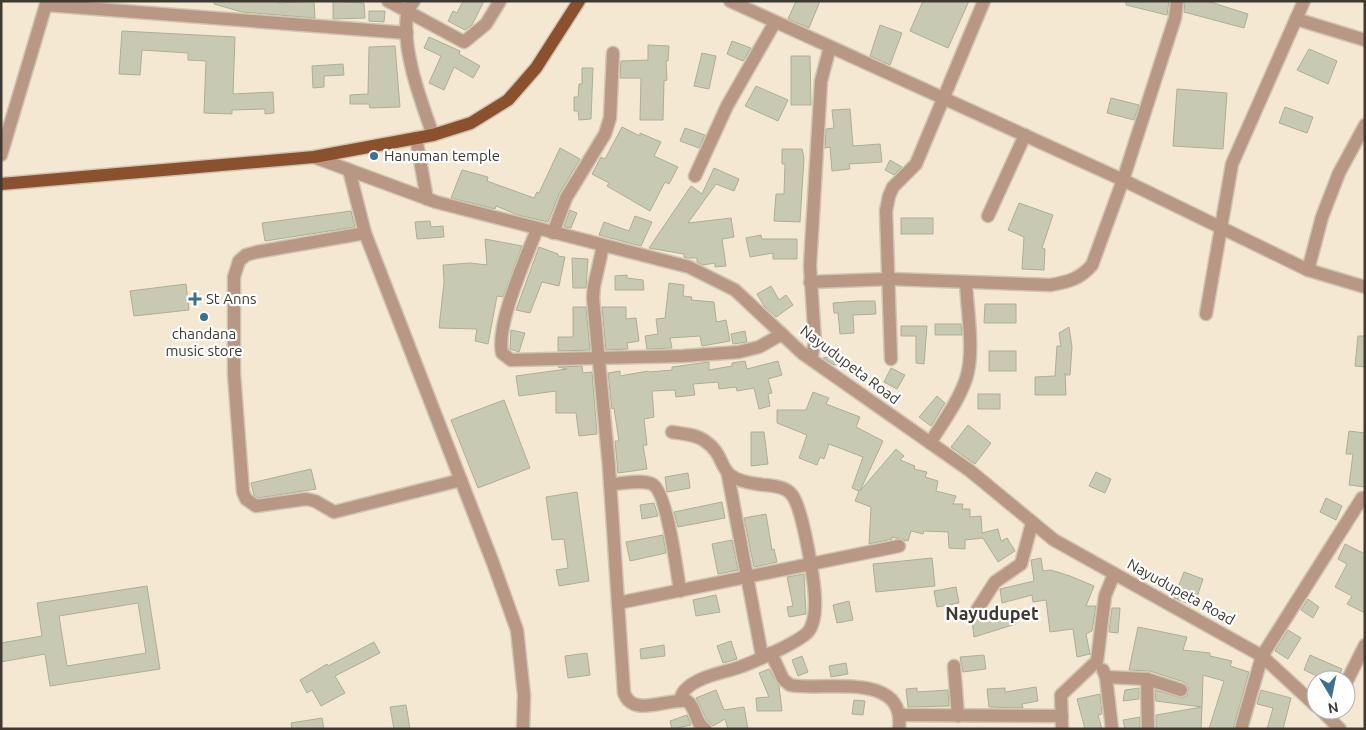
<svg xmlns="http://www.w3.org/2000/svg" width="1366" height="730" font-family="Ubuntu,sans-serif">
	<style>
		.building { fill: #c8c9b2; stroke: #adae97; fill-rule: evenodd }
		.lines { fill: none; stroke-linecap: round; stroke-linejoin: round }
		.minor-casing { stroke: #d0c5b2; stroke-width: 15 }
		.major-casing { stroke: #d0c5b2; stroke-width: 15 }
		.minor { stroke: #b99785; stroke-width: 12 }
		.major { stroke: #8b512f; stroke-width: 12 }
		.poi-dot { fill: #3b738d; stroke: #fff; stroke-width: 2 }
		.labels { text-anchor: middle; stroke-width: 4.5; stroke-linejoin: round; paint-order: stroke }
		.poi-label { font-size: 15px; fill: #3e3931; stroke: #fff; text-anchor: start }
		.street-label { font-size: 15px; fill: #3e3931; stroke: #fff }
		.quarter-label { font-size: 18px; font-weight: bold; fill: #3e3931; stroke: #fff }
	</style>
	<rect width="100%" height="100%" fill="#f5e8d2"/>
	<g class="building">
		<polygon points="214,1 279,1 279,3 314,1 315,18 242,12 214,4"/>
		<polygon points="333,1 364,3 365,18 333,19"/>
		<polygon points="463,1 484,1 472,25 465,30 448,21 453,11 457,13"/>
		<polygon points="796,1 820,1 809,28 788,19"/>
		<polygon points="923,1 969,1 948,48 910,31"/>
		<polygon points="1126,1 1169,1 1167,15 1126,5"/>
		<polygon points="1185,1 1207,1 1248,14 1244,28 1184,12"/>
		<polygon points="369,11 385,11 384,22 369,21"/>
		<polygon points="880,25 902,33 890,65 870,56"/>
		<polygon points="122,31 235,37 233,94 273,92 274,113 265,114 265,109 232,110 232,114 204,113 206,61 188,60 188,53 142,50 140,75 119,74"/>
		<polygon points="429,37 460,51 459,54 480,66 473,78 454,67 444,90 429,83 441,56 424,48"/>
		<polygon points="732,41 751,48 743,61 727,54"/>
		<polygon points="648,45 669,46 668,61 666,61 667,80 664,81 663,120 640,120 641,78 620,78 621,61 648,60"/>
		<polygon points="395,46 400,107 370,108 369,104 350,104 350,95 368,94 369,47"/>
		<polygon points="1309,49 1337,61 1328,84 1297,70"/>
		<polygon points="702,53 716,56 709,89 694,86"/>
		<polygon points="791,56 810,56 811,105 791,105"/>
		<polygon points="343,64 344,75 324,76 324,87 313,88 312,66"/>
		<polygon points="582,68 593,68 591,119 579,120 578,111 574,111 574,97 578,97 579,84 582,84"/>
		<polygon points="756,86 788,100 778,121 745,106"/>
		<polygon points="1177,89 1227,93 1223,149 1173,146"/>
		<polygon points="1111,98 1139,105 1134,120 1107,113"/>
		<polygon points="1285,107 1313,117 1307,133 1279,123"/>
		<polygon points="850,109 853,146 880,144 882,162 849,164 850,169 832,171 830,147 825,148 826,129 834,128 832,110"/>
		<polygon points="622,127 640,136 640,133 661,142 654,156 678,167 669,184 665,182 650,211 607,186 609,183 592,174 601,157 605,159"/>
		<polygon points="685,128 705,135 699,148 680,141"/>
		<polygon points="560,148 580,159 559,194 548,222 518,215 496,206 495,209 451,198 462,170 488,177 487,181 534,198 537,192 539,193"/>
		<polygon points="782,149 802,149 804,158 800,222 774,221 776,194 784,194 785,164 782,164"/>
		<polygon points="890,160 902,167 894,175 885,170"/>
		<polygon points="714,168 739,179 734,191 716,184 688,223 731,218 734,237 722,239 726,266 715,267 715,263 703,265 697,262 697,258 687,258 684,257 684,254 649,248 691,186 702,194"/>
		<polygon points="1019,203 1053,215 1042,248 1045,249 1044,270 1022,269 1024,237 1008,230"/>
		<polygon points="570,210 577,213 571,228 564,227"/>
		<polygon points="351,211 355,227 265,241 262,223"/>
		<polygon points="635,216 652,222 641,246 599,235 604,222 629,231"/>
		<rect x="901" y="218" width="32" height="16"/>
		<polygon points="430,221 431,227 443,226 444,237 417,239 415,222"/>
		<polygon points="761,235 762,239 797,239 797,259 773,259 773,253 750,257 746,238"/>
		<polygon points="485,239 522,246 503,297 497,296 488,344 475,341 477,329 439,328 444,282 443,265 470,263 487,265"/>
		<polygon points="539,247 558,254 558,256 565,257 559,286 542,282 530,313 516,310"/>
		<polygon points="572,258 588,259 586,288 573,288"/>
		<polygon points="627,275 627,278 643,280 644,290 615,290 615,276"/>
		<polygon points="669,283 684,285 683,296 692,297 691,300 714,302 716,319 717,322 726,320 730,341 702,346 700,336 670,338 672,348 647,349 645,336 658,334 656,319 665,318"/>
		<polygon points="186,284 189,310 134,316 130,291"/>
		<polygon points="771,286 779,300 786,295 793,305 776,317 764,306 757,294"/>
		<polygon points="858,301 875,301 876,314 853,315 854,333 840,334 838,313 834,313 833,303"/>
		<polygon points="985,304 1016,304 1016,323 984,323"/>
		<polygon points="573,307 586,307 590,350 558,351 558,337 573,337"/>
		<polygon points="602,307 626,307 626,319 636,318 639,341 627,343 628,349 606,350"/>
		<polygon points="935,324 961,324 962,335 935,335"/>
		<polygon points="901,326 927,326 924,364 916,363 916,336 901,336"/>
		<polygon points="1069,327 1072,347 1070,375 1066,375 1065,373 1066,395 1035,395 1035,377 1055,376 1057,346 1061,346 1059,333"/>
		<polygon points="511,330 525,333 519,352 510,349"/>
		<polygon points="745,331 747,342 733,344 731,334"/>
		<polygon points="1358,336 1365,336 1365,367 1355,366"/>
		<rect x="989" y="351" width="27" height="20"/>
		<polygon points="842,354 844,363 834,365 823,358"/>
		<polygon points="745,361 747,369 778,361 782,375 768,379 772,393 768,394 770,406 759,409 754,388 737,391 736,387 719,389 718,382 693,384 695,395 676,397 675,390 652,391 654,417 644,419 647,445 643,445 647,469 618,473 615,441 619,441 614,408 612,409 608,373 620,371 620,376 648,371 649,372 672,370 672,367 709,362 709,370 732,366 732,363"/>
		<polygon points="582,366 583,373 592,372 597,434 579,436 576,413 556,413 556,391 519,396 516,376 567,369 558,367"/>
		<polygon points="891,368 905,375 897,389 884,382"/>
		<polygon points="813,392 829,398 826,404 860,417 856,427 883,441 860,491 896,449 904,456 900,460 915,466 914,469 927,472 925,477 938,481 936,491 956,496 953,504 963,504 962,509 970,509 970,517 981,516 982,533 998,529 1001,541 1007,538 1015,551 998,562 983,538 965,540 965,549 949,548 948,532 924,531 923,534 911,531 908,541 892,537 892,539 869,544 871,507 855,501 859,491 852,488 863,457 829,444 824,459 820,457 817,465 799,458 807,435 777,423 777,410 806,410"/>
		<rect x="978" y="394" width="22" height="15"/>
		<polygon points="937,396 945,403 931,426 919,417"/>
		<polygon points="504,400 530,468 478,488 451,420"/>
		<polygon points="968,425 991,443 975,464 951,447"/>
		<polygon points="1349,431 1365,433 1365,487 1349,485 1353,454 1346,454"/>
		<polygon points="751,432 764,432 768,464 751,466"/>
		<polygon points="311,469 316,489 258,498 254,495 251,483"/>
		<polygon points="1096,472 1111,479 1105,493 1089,486"/>
		<polygon points="688,473 690,488 667,492 665,477"/>
		<polygon points="577,492 589,581 559,586 556,570 568,568 564,539 552,540 546,497"/>
		<polygon points="1326,498 1342,506 1336,520 1320,512"/>
		<polygon points="722,502 725,518 678,527 674,512"/>
		<polygon points="654,503 658,516 642,519 640,505"/>
		<polygon points="766,514 772,550 774,549 777,562 754,567 744,518"/>
		<polygon points="663,535 666,553 630,561 626,542"/>
		<polygon points="732,540 738,570 718,574 712,544"/>
		<polygon points="1345,544 1365,554 1365,613 1347,604 1352,596 1335,587 1347,564 1338,559"/>
		<polygon points="932,558 935,586 876,592 873,564"/>
		<polygon points="1041,558 1043,571 1051,570 1070,576 1094,586 1086,606 1096,606 1092,631 1086,634 1090,654 1077,657 1073,629 1050,632 1046,600 1033,602 1032,595 1002,603 1000,589 1034,581 1031,560"/>
		<polygon points="1184,572 1203,579 1194,606 1174,598"/>
		<polygon points="804,574 806,614 789,617 787,607 793,606 787,577"/>
		<path d="M147,586L160,669L50,686L45,654L1,662V643L42,636L37,603ZM138,603L146,653L67,666L59,616Z"/>
		<polygon points="956,587 959,603 937,607 934,591"/>
		<polygon points="716,595 720,612 696,616 693,600"/>
		<polygon points="1308,599 1319,607 1313,618 1301,610"/>
		<polygon points="849,601 853,620 837,623 833,605"/>
		<polygon points="1112,608 1120,608 1118,633 1109,632"/>
		<polygon points="1011,609 1016,624 974,637 972,621"/>
		<polygon points="1138,627 1187,637 1183,650 1210,653 1210,656 1232,661 1230,666 1249,672 1233,729 1209,729 1224,681 1203,675 1202,707 1156,701 1155,690 1182,698 1187,696 1189,688 1184,682 1150,671 1129,670"/>
		<polygon points="1288,630 1301,638 1288,659 1275,651"/>
		<polygon points="731,641 737,659 723,663 717,646"/>
		<polygon points="374,642 380,653 335,676 345,693 321,706 312,690 307,693 300,680 327,664 328,666"/>
		<polygon points="664,645 665,656 641,659 640,649"/>
		<polygon points="587,653 590,675 568,678 565,656"/>
		<polygon points="984,655 986,669 963,672 960,657"/>
		<polygon points="1310,655 1342,669 1337,680 1326,680 1304,670"/>
		<polygon points="802,656 808,672 798,676 792,660"/>
		<polygon points="846,663 848,674 831,677 829,666"/>
		<polygon points="769,669 779,686 782,711 757,711 756,698 769,697 759,673"/>
		<polygon points="1036,687 1038,701 1022,704 1023,708 989,707 987,689 1005,688 1005,692"/>
		<polygon points="917,688 917,692 948,690 949,706 908,707 906,689"/>
		<polygon points="1139,688 1139,699 1123,701 1125,690"/>
		<polygon points="716,690 724,710 744,707 748,729 728,729 725,719 713,726 707,720 696,698"/>
		<polygon points="1261,690 1291,698 1283,729 1267,729 1273,708 1257,704"/>
		<polygon points="1100,694 1102,714 1098,715 1102,729 1085,729 1077,699"/>
		<polygon points="854,700 865,701 863,715 852,714"/>
		<polygon points="406,705 410,729 394,729 390,707"/>
		<polygon points="1202,707 1201,729 1156,729 1156,715"/>
		<polygon points="687,715 691,725 672,729 670,721"/>
		<polygon points="1140,717 1140,729 1125,729 1123,720"/>
		<polygon points="322,718 324,729 292,729 291,723"/>
	</g>
	<g class="lines">
		<defs>
			<g id="minor">
				<polyline points="388,1 464,42 486,24 500,1"/>
				<path d="M414,1C411,5 407,10 407,15C402,51 421,101 433,135"/>
				<polyline points="730,1 1123,180 1308,270 1365,287"/>
				<polyline points="46,5 407,33"/>
				<polyline points="1296,19 1365,40"/>
				<polyline points="416,138 427,199"/>
				<polyline points="1,155 47,1"/>
				<polyline points="314,157 436,202 689,267 735,290 802,353 969,470 1054,540 1262,656 1316,706"/>
				<polyline points="349,170 365,233 493,563 517,630 524,695 523,729"/>
				<polyline points="695,176 727,106 775,22"/>
				<polyline points="988,216 1025,135"/>
				<path d="M537,229C526,259 496,322 502,353L511,360L683,356L739,352L759,347L782,334"/>
				<polyline points="365,233 257,252 246,255 239,261 234,277 234,374 243,492 246,499 256,506 306,499 315,501 334,512 461,480"/>
				<polyline points="553,233 566,198 605,134 610,118 613,53"/>
				<path d="M603,246L594,286L593,298L609,467L624,693C633,718 667,698 687,701C697,708 694,722 705,729"/>
				<polyline points="1308,270 1322,217 1339,173 1365,125"/>
				<path d="M810,282L890,279L1050,285C1068,282 1080,279 1092,265L1123,180L1175,18L1177,1"/>
				<polyline points="1206,314 1232,164 1304,1"/>
				<polyline points="811,359 815,342 810,266 821,81 830,47"/>
				<polyline points="891,359 886,211 889,196 893,187 916,164 984,1"/>
				<path d="M672,432C683,434 696,434 705,441C731,459 712,478 757,484C768,486 785,485 792,495C803,509 816,587 815,606C815,614 813,626 808,632C799,642 752,663 737,668C721,673 697,677 685,690C682,693 681,696 681,700"/>
				<path d="M930,443C943,422 958,402 966,379C975,352 967,310 966,282"/>
				<polyline points="728,475 762,656"/>
				<path d="M610,484C622,484 641,479 652,484C667,491 677,572 680,591"/>
				<polyline points="618,603 899,546"/>
				<polyline points="977,610 995,582 1021,564 1032,523"/>
				<path d="M771,653L783,679L790,685C822,692 906,669 899,729"/>
				<polyline points="954,666 958,716"/>
				<polyline points="1103,670 1106,677 1112,729"/>
				<polyline points="1106,677 1147,679 1181,690"/>
				<polyline points="1147,679 1148,729"/>
				<polyline points="1346,683 1365,645"/>
				<polyline points="1321,710 1340,729"/>
				<polyline points="901,715 1062,716"/>
				<polyline points="1062,729 1061,695 1097,661 1105,596 1114,574"/>
				<polyline points="1241,729 1262,656 1362,498 1365,498"/>
			</g>
			<polyline id="major" points="1,184 314,157 433,135 471,123 508,100 536,68 579,1"/>
		</defs>
		<use href="#minor" class="minor-casing"/>
		<use href="#major" class="major-casing"/>
		<use href="#minor" class="minor"/>
		<use href="#major" class="major"/>
	</g>
	<g class="poi-dot">
		<circle cx="374" cy="156" r="5"/>
		<path d="M192.5 291.5h5v5h5v5h-5v5h-5v-5h-5v-5h5z"/>
		<circle cx="204" cy="317" r="5"/>
	</g>
	<g class="labels">
		<g class="poi-label">
			<text x="384" y="161">Hanuman temple</text>
			<text x="206" y="304">St Anns</text>
			<text x="204" y="339" text-anchor="middle">chandana<tspan x="204" dy="17">music store</tspan></text>
		</g>
		<g class="street-label">
			<text transform="translate(850 365) rotate(37)" y="5">Nayudupeta Road</text>
			<text transform="translate(1181 592) rotate(29)" y="5">Nayudupeta Road</text>
		</g>
		<g class="quarter-label">
			<text x="992" y="620">Nayudupet</text>
		</g>
	</g>
	<rect width="1366" height="730" fill="none" stroke="#3e3931" stroke-width="5"/>
	<g transform="translate(1331 695) rotate(170)"><circle r="24" fill="#ffffff" stroke="#b2b0ad"/>
	<path d="M0-4L9 19L0 12L-9 19Z" fill="#3b738d"/>
	<text y="-8" font-size="14" font-weight="bold" text-anchor="middle" fill="#3e3931">N</text>
	</g>
</svg>
